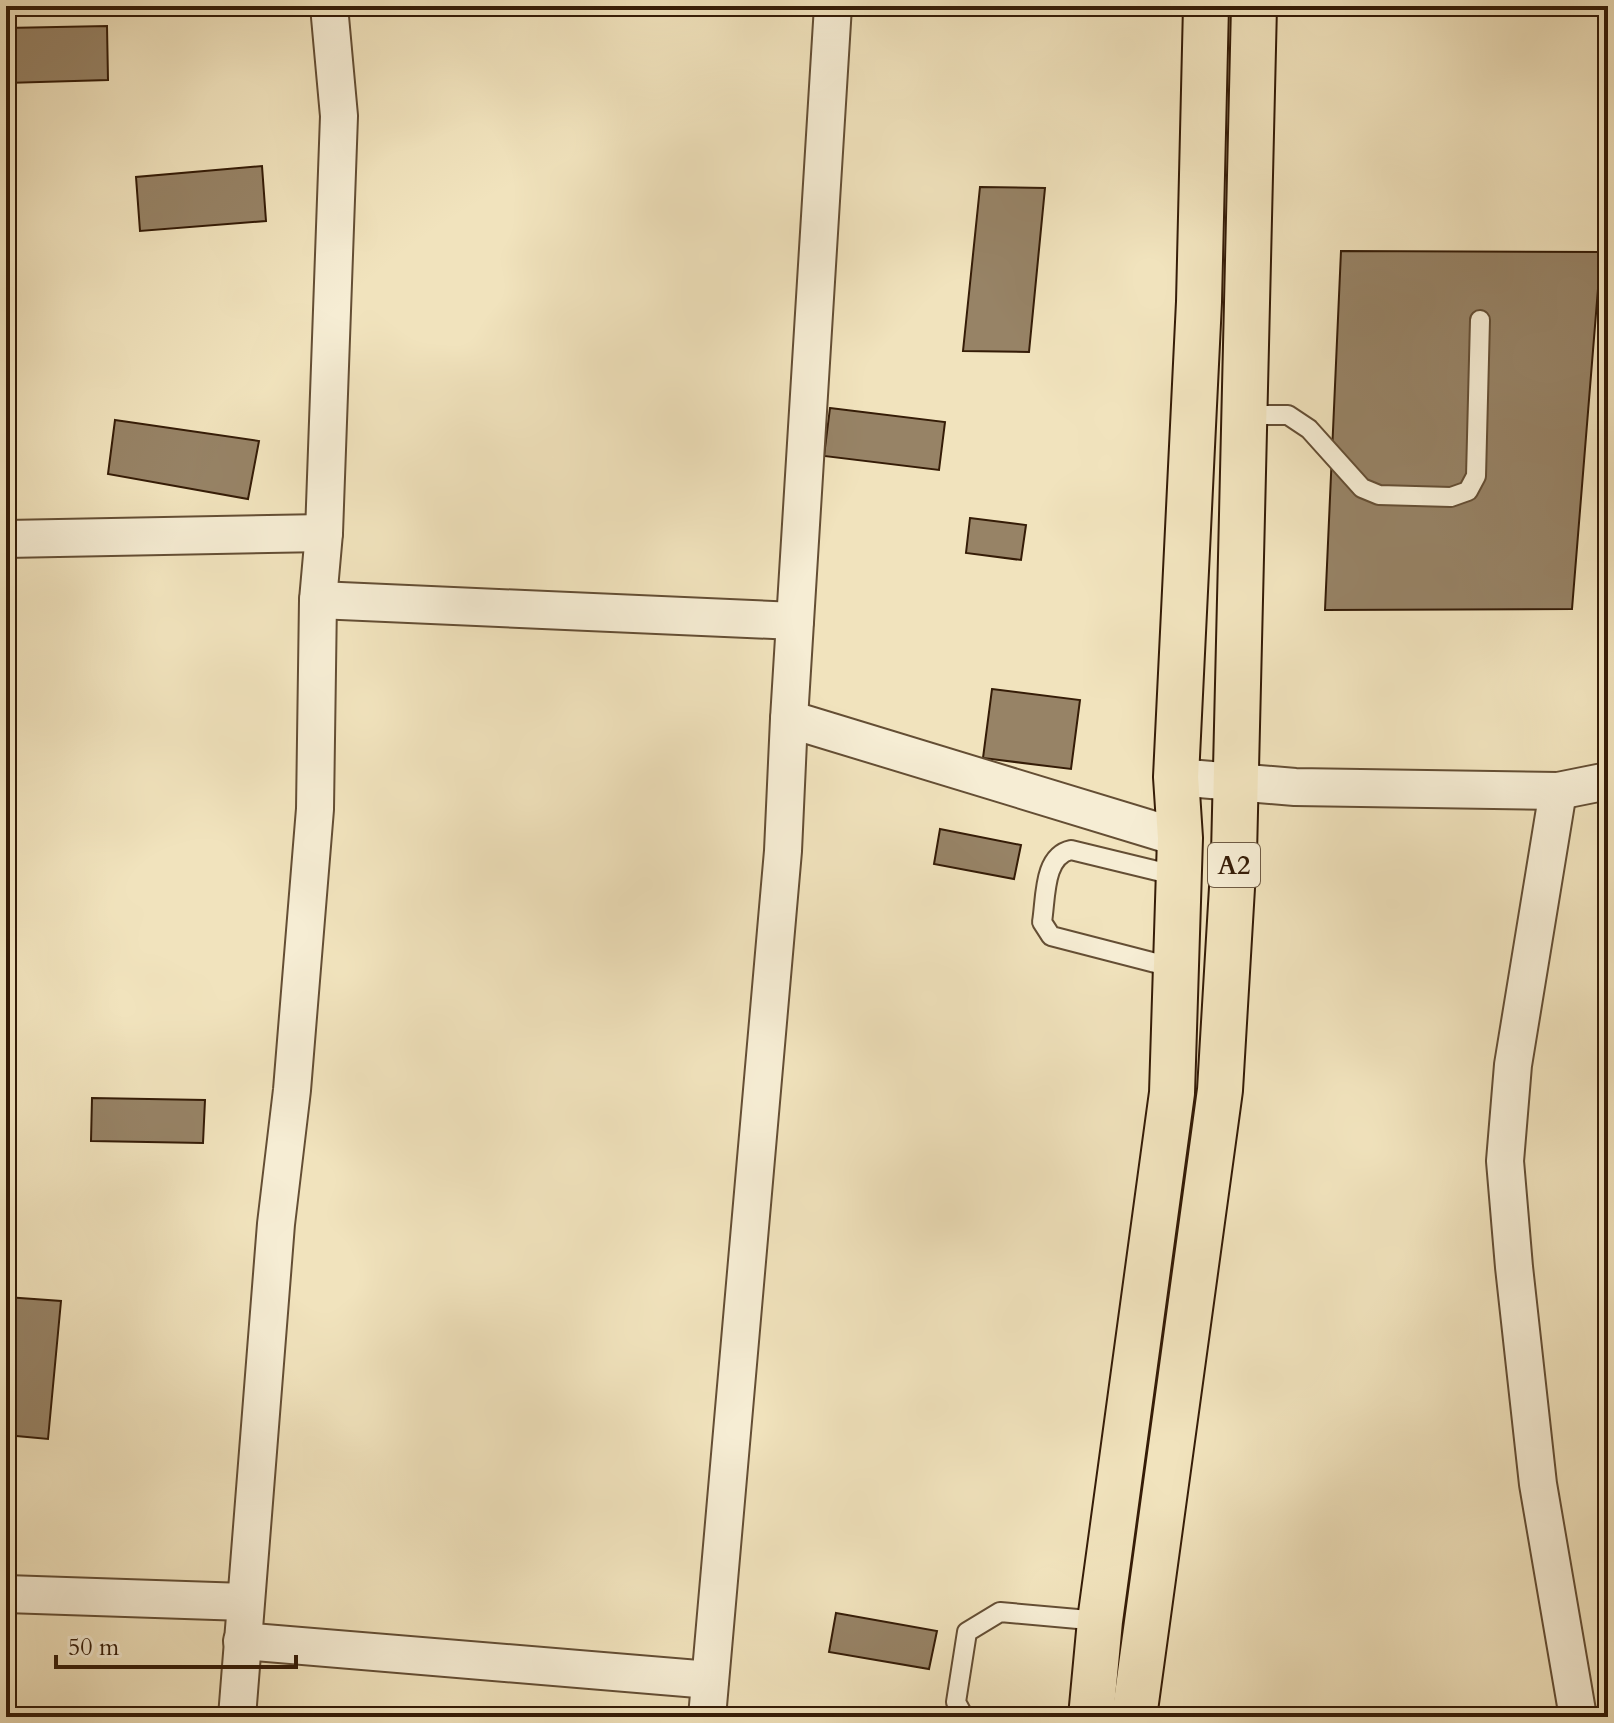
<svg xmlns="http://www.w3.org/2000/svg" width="1614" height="1723" font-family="Cardo,serif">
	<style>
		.building { fill: #978366; stroke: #351c07; stroke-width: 2 }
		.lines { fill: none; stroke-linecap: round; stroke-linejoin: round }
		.lane-casing { stroke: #644e34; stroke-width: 22 }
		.street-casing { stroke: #644e34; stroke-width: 40 }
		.highway-casing { stroke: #351c07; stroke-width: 48 }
		.lane { stroke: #f6edd4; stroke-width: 18 }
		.street { stroke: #f6edd4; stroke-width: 36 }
		.highway { stroke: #f1e3bd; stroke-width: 44 }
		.labels { text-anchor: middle; stroke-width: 8; stroke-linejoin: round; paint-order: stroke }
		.shield { fill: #f6edd4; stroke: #6f5b44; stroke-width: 2 }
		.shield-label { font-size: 26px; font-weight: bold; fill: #351c07 }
	</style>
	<rect width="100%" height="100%" fill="#f1e3bd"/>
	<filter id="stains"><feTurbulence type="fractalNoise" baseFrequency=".0025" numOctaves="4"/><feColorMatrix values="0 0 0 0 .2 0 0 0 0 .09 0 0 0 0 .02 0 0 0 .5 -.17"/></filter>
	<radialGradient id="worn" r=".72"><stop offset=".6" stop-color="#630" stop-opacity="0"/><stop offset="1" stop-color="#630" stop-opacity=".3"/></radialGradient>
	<g class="building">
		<polygon points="107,26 108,80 6,83 6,28"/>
		<polygon points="262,166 266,221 140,231 136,177"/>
		<polygon points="980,187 1045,188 1029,352 963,351"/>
		<polygon points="1341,251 1601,252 1572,609 1325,610"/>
		<polygon points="830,408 945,422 939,470 824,456"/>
		<polygon points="115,420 259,441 248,499 108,474"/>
		<polygon points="970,518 1026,525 1021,560 966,553"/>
		<polygon points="992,689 1080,700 1071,769 983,758"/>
		<polygon points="940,829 1021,845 1014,879 934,864"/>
		<polygon points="92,1098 205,1100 203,1143 91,1141"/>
		<polygon points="6,1297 61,1301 48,1439 6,1435"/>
		<polygon points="836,1613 937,1631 929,1669 829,1652"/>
	</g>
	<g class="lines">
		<defs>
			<g id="lane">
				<polyline points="1245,415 1288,415 1309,429 1362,488 1379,495 1451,497 1468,491 1476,476 1480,320"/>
				<path d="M1175,968L1051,936L1042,922C1046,898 1043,856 1071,850L1178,876"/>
				<polyline points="964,1717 956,1702 967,1632 1000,1612 1100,1621"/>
			</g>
			<g id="street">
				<polyline points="6,539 324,533"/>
				<polyline points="318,600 795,621"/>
				<polyline points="789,719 1180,838"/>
				<polyline points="1176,777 1295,787 1558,791 1608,781"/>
				<polyline points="1558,791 1513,1065 1505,1161 1514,1267 1538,1484 1578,1717"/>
				<polyline points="6,1594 245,1602"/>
				<polyline points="242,1641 710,1680"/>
				<polyline points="237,1717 276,1224 292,1090 315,809 318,600 324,533 339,116 329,6"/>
				<polyline points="707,1717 783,851 789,719 833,6"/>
			</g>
			<g id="highway">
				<polyline points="1091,1717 1100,1621 1172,1093 1180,838 1176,777 1199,302 1206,6"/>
				<polyline points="1134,1717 1220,1090 1234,854 1254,6"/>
			</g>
		</defs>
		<use href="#lane" class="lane-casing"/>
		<use href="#street" class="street-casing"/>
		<use href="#highway" class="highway-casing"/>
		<use href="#lane" class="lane"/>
		<use href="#street" class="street"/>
		<use href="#highway" class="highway"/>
	</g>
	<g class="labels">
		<rect class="shield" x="1208" y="843" width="52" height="44" rx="6"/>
		<g class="shield-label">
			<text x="1234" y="874">A2</text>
		</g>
	</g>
	<rect width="1614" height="1723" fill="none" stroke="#f1e3bd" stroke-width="32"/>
	<rect x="8" y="8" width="1598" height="1707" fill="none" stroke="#351c07" stroke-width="4"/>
	<rect x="16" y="16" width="1582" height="1691" fill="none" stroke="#351c07" stroke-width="2"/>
	<path d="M56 1655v12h240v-12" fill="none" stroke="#351c07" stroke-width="4"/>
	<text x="68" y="1655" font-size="24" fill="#351c07" stroke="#f6edd4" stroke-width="6" paint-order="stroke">50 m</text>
	<rect width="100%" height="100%" filter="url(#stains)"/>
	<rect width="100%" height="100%" fill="url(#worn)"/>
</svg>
